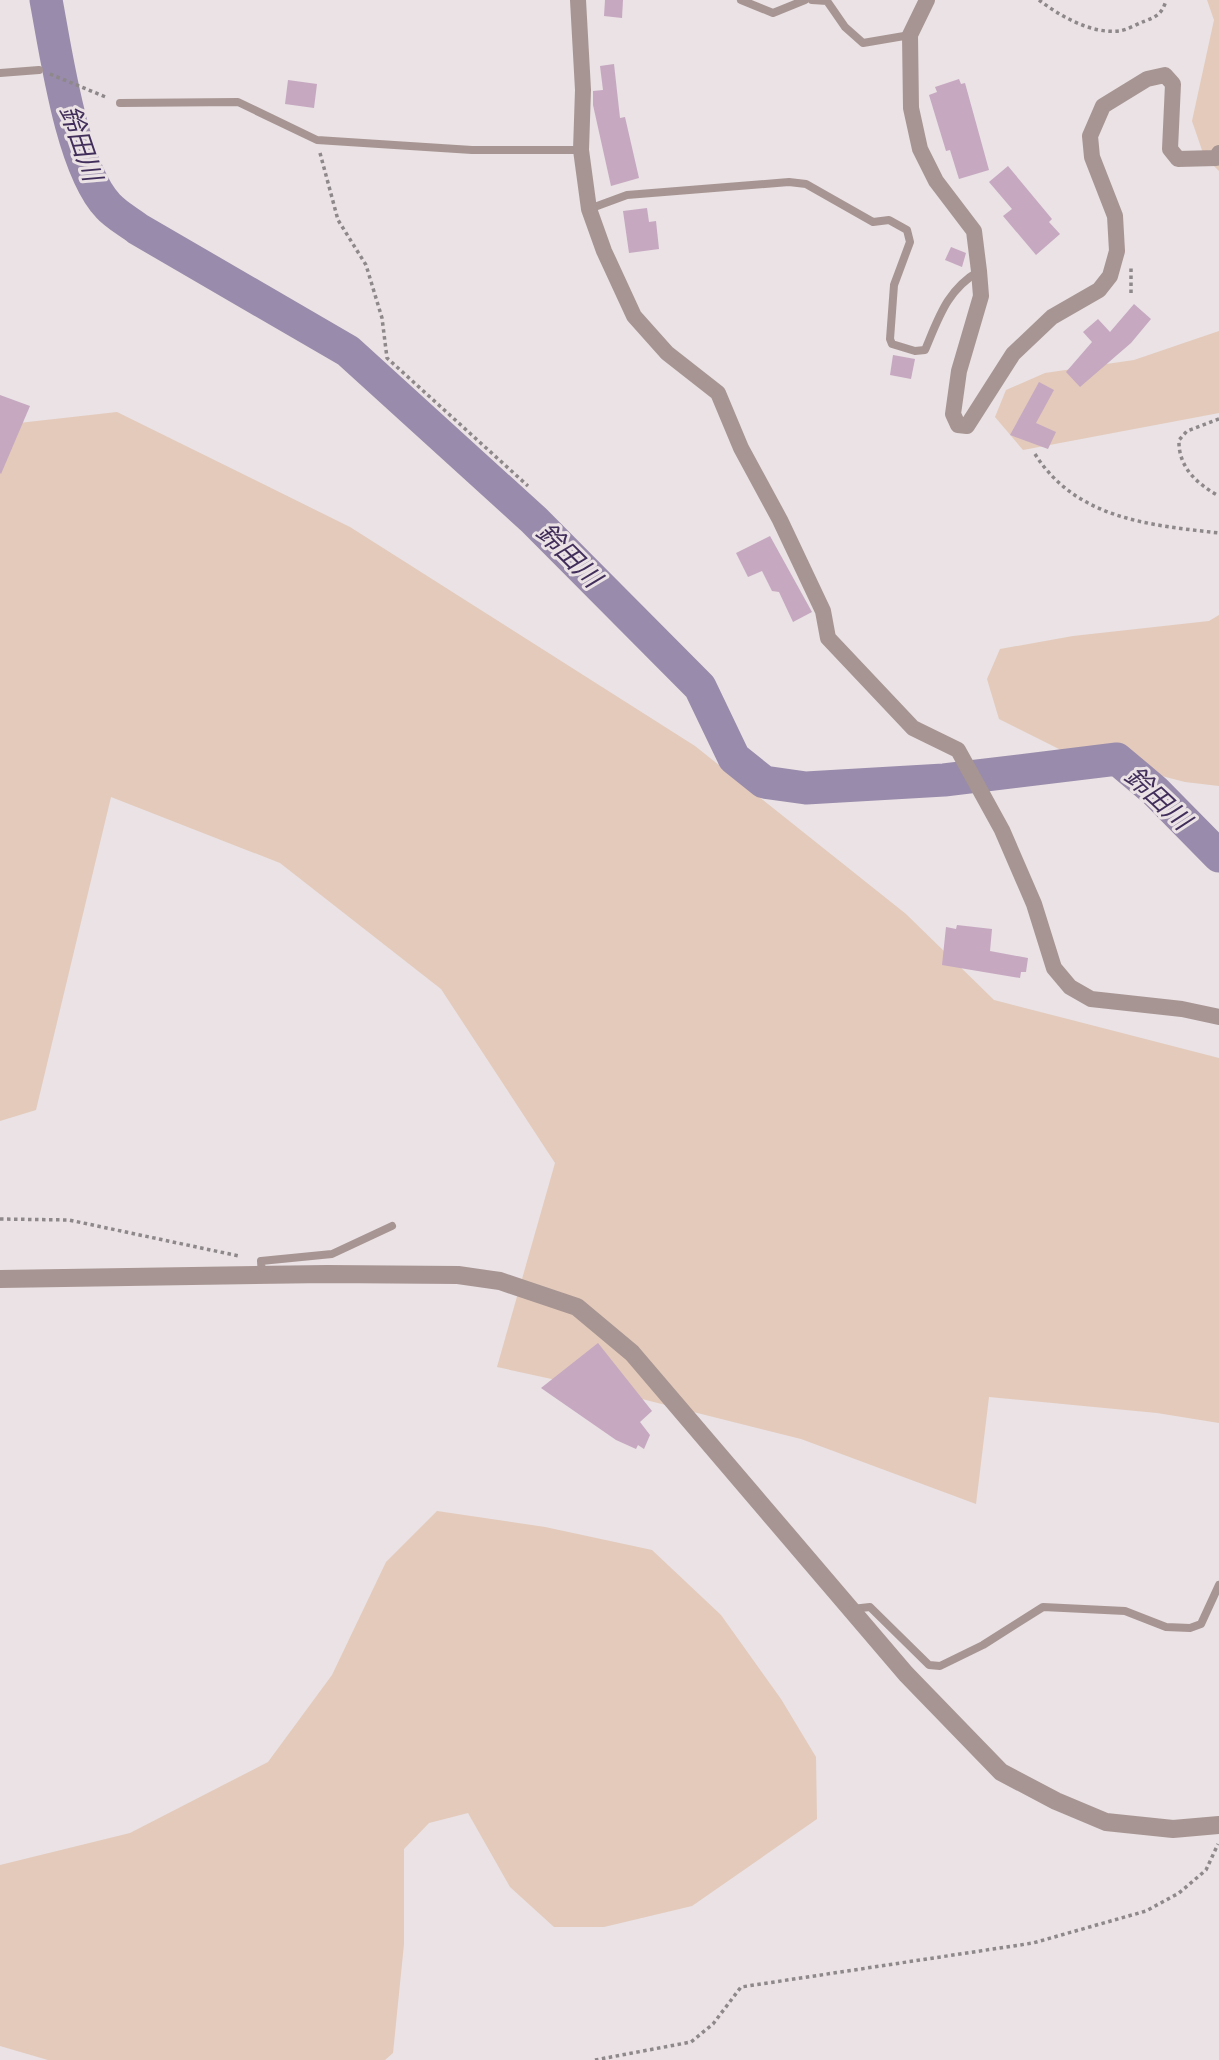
<svg xmlns="http://www.w3.org/2000/svg" width="1219" height="2060" font-family="'Zilla Slab','Noto Sans JP',serif">
	<style>
		.green { fill: #e3cabb }
		.lines { fill: none; stroke-linecap: round; stroke-linejoin: round }
		.river { stroke: #988bab; stroke-width: 33 }
		.building { fill: #c6a8c1 }
		.path { stroke: #8e888a; stroke-width: 3.5; stroke-dasharray: 3.5 3.5; stroke-linecap: butt }
		.service { stroke: #a79593; stroke-width: 8 }
		.minor { stroke: #a79593; stroke-width: 16 }
		.tertiary { stroke: #a79593; stroke-width: 18 }
		.labels { text-anchor: middle; stroke-width: 6; stroke-linejoin: round; paint-order: stroke }
		.water-label { font-size: 26px; font-style: italic; fill: #422e5b; stroke: #eae2e4 }
	</style>
	<rect width="100%" height="100%" fill="#eae2e4"/>
	<g class="green">
		<polygon points="1207,0 1219,0 1219,171 1204,156 1192,121 1214,20"/>
		<polygon points="1219,331 1219,413 1023,450 995,417 1006,390 1045,373 1134,360"/>
		<polygon points="117,412 350,527 695,746 906,914 994,1000 1219,1058 1219,1423 1157,1413 989,1397 976,1504 801,1439 634,1397 497,1367 555,1163 441,989 280,863 111,797 36,1110 0,1121 0,430 10,424"/>
		<polygon points="1219,615 1219,786 1185,782 1061,750 999,719 987,679 1000,649 1073,636 1209,621"/>
		<polygon points="437,1511 545,1527 652,1550 721,1615 781,1699 816,1757 817,1819 692,1906 604,1927 554,1927 510,1887 468,1813 429,1823 404,1849 404,1944 393,2053 385,2060 48,2060 0,2046 0,1865 130,1833 268,1762 332,1675 386,1562"/>
	</g>
	<g class="lines">
		<path class="river" d="M46,0C56,53 72,168 108,206C116,215 129,222 138,229L348,351L534,520L700,687L734,758L764,782L806,788L944,780L1117,759L1155,791L1219,856"/>
	</g>
	<g class="building">
		<polygon points="605,0 623,0 622,18 604,16"/>
		<polygon points="614,64 620,118 625,117 639,178 611,186 593,105 593,91 603,90 600,66"/>
		<polygon points="959,79 961,84 965,83 989,170 959,179 950,150 946,151 929,95 937,92 935,87"/>
		<polygon points="288,80 317,84 314,108 285,104"/>
		<polygon points="1008,166 1052,219 1049,222 1060,234 1036,255 1003,216 1012,209 989,182"/>
		<polygon points="647,208 649,222 656,221 659,249 629,253 623,211"/>
		<polygon points="951,247 966,253 962,267 945,260"/>
		<polygon points="1134,304 1151,319 1131,343 1080,387 1066,372 1092,342 1083,332 1098,319 1110,332"/>
		<polygon points="893,355 915,359 911,379 890,375"/>
		<polygon points="1039,382 1054,390 1036,423 1056,432 1048,449 1010,435"/>
		<polygon points="0,395 30,406 1,474 0,473"/>
		<polygon points="770,536 812,612 793,622 779,592 772,591 762,571 748,577 736,553"/>
		<polygon points="957,925 992,929 990,951 1028,958 1026,972 1021,972 1020,978 942,965 946,927 956,929"/>
		<polygon points="598,1343 652,1411 640,1422 650,1435 644,1449 638,1445 636,1449 616,1440 541,1388"/>
	</g>
	<g class="lines">
		<g class="path">
			<path d="M1039,0C1060,16 1091,34 1119,31C1127,30 1137,24 1145,21C1156,17 1163,13 1166,0"/>
			<polyline points="50,74 108,98"/>
			<polyline points="320,153 338,220 366,265 382,318 387,358 528,486"/>
			<polyline points="1131,293 1131,267"/>
			<path d="M1219,419L1187,431L1179,440C1178,467 1197,484 1219,496"/>
			<path d="M1035,454C1076,519 1149,525 1219,533"/>
			<polyline points="0,1219 69,1220 239,1256"/>
			<polyline points="595,2060 691,2042 713,2024 741,1987 1033,1943 1146,1911 1179,1893 1206,1870 1218,1844"/>
		</g>
		<g class="service">
			<polyline points="741,0 773,13 805,0"/>
			<polyline points="812,0 827,1 845,27 863,43 910,35"/>
			<polyline points="0,73 39,70"/>
			<polyline points="120,103 238,102 317,140 472,150 581,150"/>
			<path d="M589,209L627,195L789,182L806,184L873,222L889,220L907,230L910,242L894,285L890,339L892,344L915,351L925,350C939,317 947,290 979,271"/>
			<polyline points="262,1275 261,1261 332,1254 392,1226"/>
			<polyline points="852,1609 870,1607 929,1665 940,1666 983,1645 1043,1607 1125,1611 1166,1627 1190,1628 1201,1624 1219,1585"/>
		</g>
		<g class="minor">
			<polyline points="578,0 583,90 581,150 589,209 604,251 634,316 667,353 718,393 741,448 780,520 823,611 828,638 913,728 958,750 1002,830 1034,904 1054,968 1070,987 1091,999 1182,1009 1219,1017"/>
			<polyline points="927,0 910,35 911,108 920,149 936,181 974,231 979,271 981,296 959,371 953,414 958,425 967,426 1013,354 1052,317 1099,290 1110,276 1117,251 1115,216 1092,157 1090,136 1103,106 1147,79 1165,75 1173,84 1170,149 1178,159 1216,158 1219,153"/>
		</g>
		<polyline class="tertiary" points="0,1279 327,1274 458,1275 500,1281 577,1307 632,1353 906,1674 1001,1772 1056,1801 1106,1822 1173,1829 1219,1825"/>
	</g>
	<g class="labels">
		<g class="water-label">
			<text transform="translate(81 143) rotate(71)" y="9">鈴田川</text>
			<text transform="translate(569 555) rotate(45)" y="9">鈴田川</text>
			<text transform="translate(1158 798) rotate(43)" y="9">鈴田川</text>
		</g>
	</g>
</svg>
